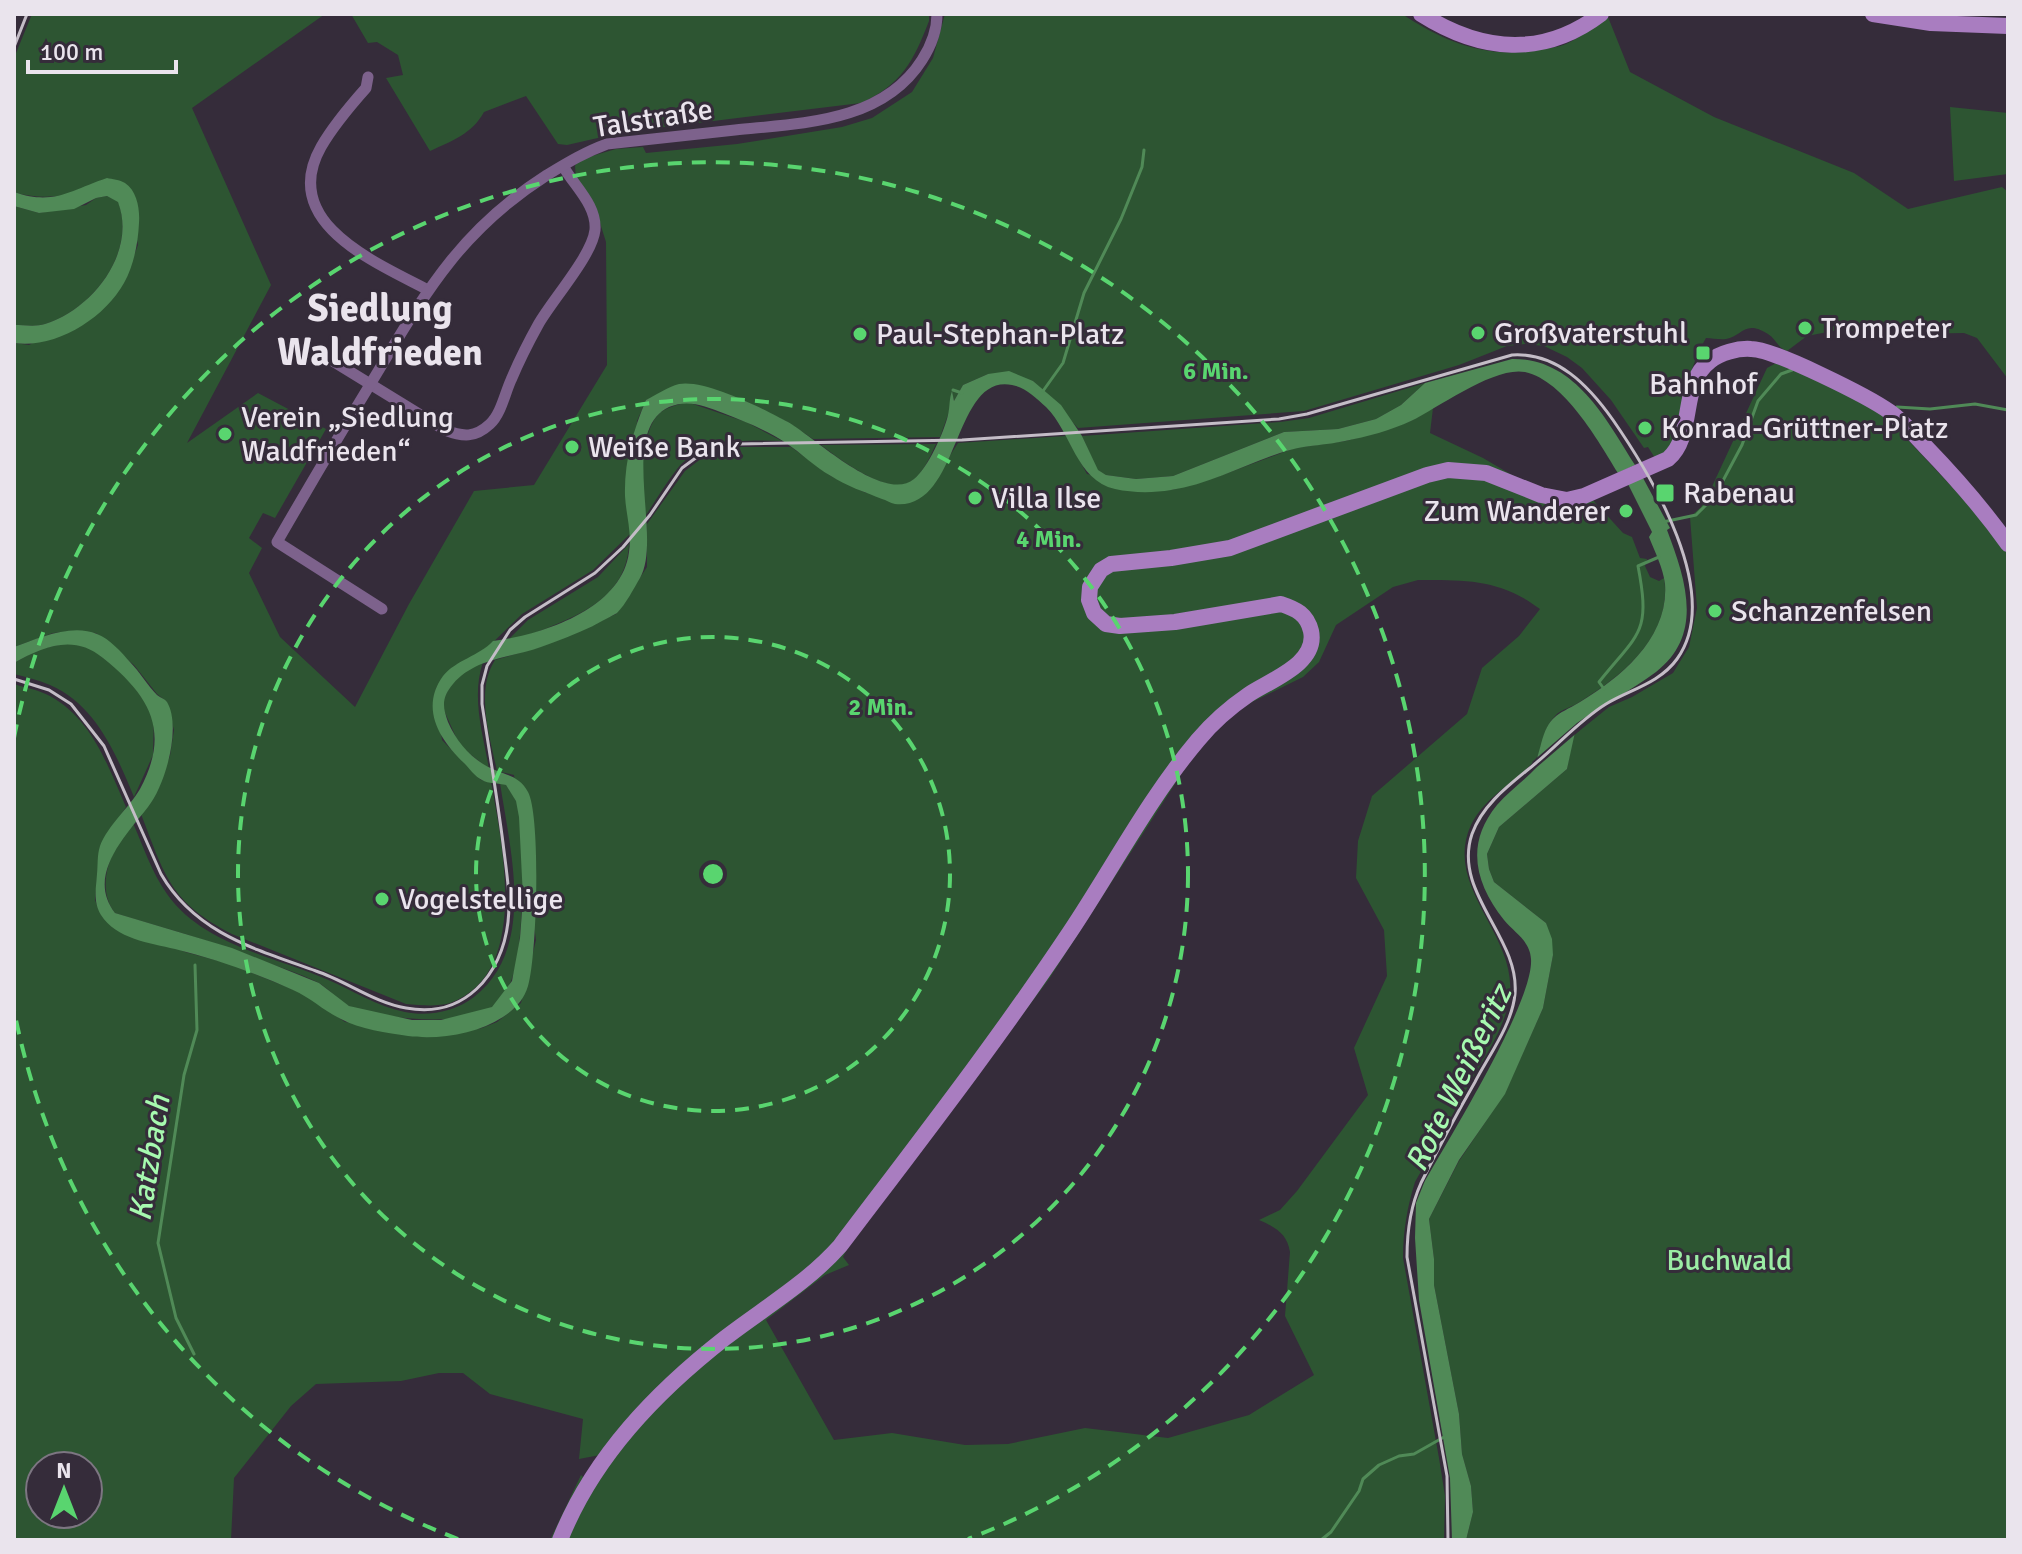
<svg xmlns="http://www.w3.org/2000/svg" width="2022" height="1554" font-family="Signika,sans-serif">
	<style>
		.green { fill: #2d5532; fill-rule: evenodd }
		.water { fill: #508a57 }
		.pier { fill: #352c3a }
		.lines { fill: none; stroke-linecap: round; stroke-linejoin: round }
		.stream { stroke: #508a57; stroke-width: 3 }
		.street { stroke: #7d628c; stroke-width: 11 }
		.secondary { stroke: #a97dc0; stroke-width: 16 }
		.rail { stroke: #c4bdc7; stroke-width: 3 }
		.ring { fill: none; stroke: #59d56f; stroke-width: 4; stroke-dasharray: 14 10 }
		.poi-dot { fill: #59d56f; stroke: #352c3a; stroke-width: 3 }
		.labels { text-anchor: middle; stroke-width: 6; stroke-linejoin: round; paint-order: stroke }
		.street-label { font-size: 30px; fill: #eae4ed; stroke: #352c3a }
		.poi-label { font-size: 30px; fill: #eae4ed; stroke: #352c3a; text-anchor: start }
		.park-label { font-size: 30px; fill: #9beda4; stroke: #352c3a }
		.water-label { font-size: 32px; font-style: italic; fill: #a6f9af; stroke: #352c3a }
		.district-label { font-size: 38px; font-weight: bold; fill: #eae4ed; stroke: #352c3a }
		.centre { fill: #59d56f; stroke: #352c3a; stroke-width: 4 }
		.ring-label { font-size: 24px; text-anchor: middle; font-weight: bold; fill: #59d56f; stroke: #352c3a; stroke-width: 6; stroke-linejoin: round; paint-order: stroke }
	</style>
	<rect width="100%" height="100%" fill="#352c3a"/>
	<g class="green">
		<path d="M32,14H325L192,108L271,285L187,443L258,393L326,429L275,518L263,513L249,538L262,548L249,573L280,637L355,707L409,604L474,491L534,485L607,365L606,242L593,201L576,178L575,166L578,160L616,149L643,147L646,153L737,144L842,127L872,118L912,92L933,58L945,14H1402C1446,43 1489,60 1542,49C1550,48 1559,47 1566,44C1581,37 1595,26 1608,17L1630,72L1714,117L1854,173L1908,209L2002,187L2008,192V379L1977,338L1964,333L1909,334L1838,330L1807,336L1787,351C1777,347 1776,339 1768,334C1744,319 1742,337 1726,339C1720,340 1712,338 1706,338C1700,348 1694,362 1691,373C1682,403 1689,443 1655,458L1648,447L1644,448L1611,400L1582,368L1567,357L1544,346L1525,344L1507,346L1459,365L1304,411L1078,428L1033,381L988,374L963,385L954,401L952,392L949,412L940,437L813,439L789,423L749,403L681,384L646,400L637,421L630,534L593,570L522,614L483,652L456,665L436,688L442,740L481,780L491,782C502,844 531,974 450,1003C436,1007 421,1005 406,1004L232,934C170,902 165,876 141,814L150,804L170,756L174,730L166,701L157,694L134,665L96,633L73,631L53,633L14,647V343L29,345L103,308L123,284L138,245L125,183C89,190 50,204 14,192V58Z"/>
		<path d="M351,14H929V21C913,62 902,84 861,103L624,132L567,145L558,144L526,96L484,112C472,134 452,141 430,151L386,78L403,75L398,55L377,42L368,43Z"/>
		<polygon points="1950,107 2008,113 2008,174 1954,181"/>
		<path d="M107,196L118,201C137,252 93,309 45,324C36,327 24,325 14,325V206L39,213L86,205L96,198Z"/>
		<polygon points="1782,360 1877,411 1891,422 1983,520 2008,554 2008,1540 1466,1540 1473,1512 1471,1486 1462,1454 1459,1414 1434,1285 1434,1259 1429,1219 1459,1161 1505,1093 1543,1008 1553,955 1546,923 1494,882 1489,869 1487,854 1499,827 1567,769 1573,736 1609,707 1632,697 1673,673 1689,647 1697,608 1690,517 1701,507 1709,493 1767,368"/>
		<polygon points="1425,383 1401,405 1376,419 1338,429 1284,432 1173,476 1136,479 1106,475 1097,470 1082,436 1280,422 1309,418"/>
		<path d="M687,402L746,422L782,441C747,440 702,438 677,469C666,483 656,500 646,515C641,489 639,436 658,415C665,407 678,405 687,402Z"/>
		<path d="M1433,408L1430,433L1483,458L1565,506L1592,499L1623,533L1632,537L1640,558L1647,559L1645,566L1650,577L1659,581L1664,578C1673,634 1624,675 1581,701C1573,707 1561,709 1555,716C1541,730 1545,747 1535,760C1515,783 1485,796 1471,825C1443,885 1515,934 1510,992C1508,1023 1486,1055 1471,1081C1452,1115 1434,1149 1415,1182C1407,1208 1403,1231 1403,1258L1439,1458L1445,1496L1444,1540H550L581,1475L585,1479L600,1455L579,1459L583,1419L490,1394L463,1373H439L401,1381L316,1384L291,1406L234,1478L231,1540H14V684C26,688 39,690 50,696C92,719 108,766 126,807L100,847L95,900L100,913L185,952L230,964L304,994L345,1022L444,1036L482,1028L497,1022L521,1003L536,940L514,775L497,771C490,737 475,691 495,660L540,647L616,614L647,567V524L685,471L702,458L741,447H791L831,476L866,493L929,488L958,443L1066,436L1087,474L1172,490L1217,477L1295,448L1346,441L1382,431L1411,421ZM1418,580C1466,580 1500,579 1540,609L1519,636L1482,668L1467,714L1372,796L1358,841L1356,878L1384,930L1387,976L1354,1048L1368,1095L1297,1191L1280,1210L1259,1220C1275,1227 1287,1233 1290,1252L1285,1316L1314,1375L1249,1415L1168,1438L1085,1428L1008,1444L965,1445L892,1433L834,1440L766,1320L825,1275L849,1265L843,1257L848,1247L1049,979L1191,759L1218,729L1244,706L1303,677L1319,662L1336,625L1393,587ZM40,1466H88V1514H40Z"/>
		<path d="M936,444C930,457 921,479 906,484C884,492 839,459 821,445Z"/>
		<path d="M629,544C626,604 568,619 522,638L509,639L528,620L598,577Z"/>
		<path d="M69,643L91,648L128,678L154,715L153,755L134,797C116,754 96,705 50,685C38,680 26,677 14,674V663L39,649Z"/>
		<path d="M483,662C471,697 483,734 489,769L460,746L442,706C446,686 464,668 483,662Z"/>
		<path d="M500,783L506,785C509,790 513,795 516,800C526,825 523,905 520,934C518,958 514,990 494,1006C465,1028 384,1019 351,1007C339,1002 329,988 317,982C299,973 279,967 260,960C213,941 164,928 115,913C94,886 112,846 133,823C143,846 152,873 167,894C203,945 273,956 326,979C352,990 378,1007 405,1012C429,1017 456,1011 474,997C537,948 510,850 500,783Z"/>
	</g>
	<g class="water">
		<path d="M107,178C112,179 120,180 125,183C137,191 140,209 139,223C138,243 134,265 124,283C104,319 55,349 14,343V325C24,325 36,327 45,324C93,309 137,252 118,202L107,196L96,198L74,209L39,213L14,206V192C54,206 71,190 107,178Z"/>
		<path d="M1512,359C1575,358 1606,419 1635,465L1618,473C1598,441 1565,381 1525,372C1495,366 1439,407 1411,421C1392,430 1366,437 1345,441C1327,445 1308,445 1290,450C1250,461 1212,484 1171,490C1153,493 1133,493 1115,489C1076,480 1072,433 1046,407C1036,398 1025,387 1012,385C952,373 961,511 895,504C890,503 886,500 882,499C865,492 846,486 831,476C815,467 801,453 786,443C766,430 744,421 723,413C705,406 688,399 669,407C618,431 663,538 640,578C634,588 626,604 617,613C614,615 596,624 593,626C576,634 558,641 541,647C510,658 475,658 453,684C442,697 442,706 448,722C457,743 474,762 495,770C509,776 520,777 528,792C541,816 537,957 528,986C524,1000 515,1009 503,1017C477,1034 438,1040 408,1036C388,1033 359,1029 341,1019C324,1011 311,998 293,990C255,973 216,959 175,949C150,943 116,939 101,915C93,902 96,888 97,874C98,865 97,855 100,846C108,825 129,808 140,789C171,731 150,696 103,658C74,634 44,646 14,663V647C38,638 72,623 97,634C110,639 121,652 130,662C140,672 147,685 157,695C161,698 165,699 167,702C182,727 165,786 148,807C125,836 86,876 115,913L232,948L319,983L349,1006L412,1020H441L492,1007L512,981L520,938L523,898L519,817L516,801L506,785C499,783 488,784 482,780C475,777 469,768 464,763C439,739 420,708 443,676C456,660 479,656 493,641C542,635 622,609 629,552C632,532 626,515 625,496C624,462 633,431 646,400C656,395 668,387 679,384C705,379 764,409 788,422C814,437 884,504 914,479C928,468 944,432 948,415C950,407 949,399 952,391L954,401L963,385L988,374L1009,371L1033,381L1061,405L1082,436L1098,470L1106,475L1136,479L1173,476L1284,432L1338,429L1376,419L1401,405L1425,383Z"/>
		<path d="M1643,478L1670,528L1667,530C1685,578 1705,634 1656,672C1631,691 1603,704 1577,723L1567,769L1499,827L1487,854L1489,869L1494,882L1546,923L1552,939L1553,955L1543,1008L1505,1094L1459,1160L1429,1219L1434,1259V1285L1459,1414L1462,1454L1471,1486L1473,1512L1466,1540H1452L1450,1478L1419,1300L1415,1238L1416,1203L1424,1183C1448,1140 1534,1002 1531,959C1530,941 1515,933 1504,920C1475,883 1465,844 1497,805C1509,791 1525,780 1537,767C1536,758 1539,753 1541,744C1549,715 1556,716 1580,702C1622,677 1669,637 1665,584C1663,568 1655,552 1649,537L1652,532L1628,484Z"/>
	</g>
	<polygon class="pier" points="1577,723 1580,726 1579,731 1537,767 1532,762"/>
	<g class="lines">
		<g class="stream">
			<polyline points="953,390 962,393"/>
			<polyline points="1043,391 1063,363 1084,293 1121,219 1142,167 1144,150"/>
			<polyline points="1897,407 1930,409 1975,404 2008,410"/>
			<polyline points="1663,522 1696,515 1706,505 1718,490 1742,445 1758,401 1781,374 1792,370"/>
			<path d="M1604,689L1599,682C1639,632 1651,634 1638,566L1659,557"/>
			<polyline points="194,1354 176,1318 158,1243 184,1075 197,1030 195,965"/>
			<polyline points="1321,1540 1331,1532 1359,1491 1363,1479 1379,1465 1399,1456 1414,1454 1444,1437"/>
		</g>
		<g class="street">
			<path d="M368,77L366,88C350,106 333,126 321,147C278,223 377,263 428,290"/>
			<path d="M318,352L445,430C463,437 475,438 490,424C501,414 505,393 511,380C519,361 528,343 538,325C552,300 592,256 595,230C597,205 574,186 563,166"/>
			<path d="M382,609L277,542C307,490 337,439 368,388C422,299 456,233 547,175C567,163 585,152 607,144C649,139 692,135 735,130C801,123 882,123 922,60C931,46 937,31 937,14"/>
		</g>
		<g class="secondary">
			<path d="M1421,14C1481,52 1543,58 1601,14"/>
			<polyline points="1873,14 1931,23 2008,26"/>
			<path d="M560,1540C593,1457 656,1392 725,1338C764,1308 807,1283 840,1246C918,1143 998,1040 1070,932C1112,869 1149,798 1198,740C1213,722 1229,708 1248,695C1270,680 1318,664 1311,631C1307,614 1296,609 1281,604L1175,622L1120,626L1106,624L1094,613L1089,600L1090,587L1101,570L1111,564L1171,558L1230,548L1427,475L1448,470L1486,473L1541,495L1567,500L1584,496L1668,459C1696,435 1679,384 1710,361C1720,353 1738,348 1751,349C1774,349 1869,397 1890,412C1903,421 1914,435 1925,446C1955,477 1983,509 2008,544"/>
		</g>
		<g class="rail">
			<polyline points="14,47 27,14"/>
			<path d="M14,679L49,690L71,704L104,746L161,874C195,933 255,949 316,971C346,981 375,1003 406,1008C464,1019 502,975 508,922C511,895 506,869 503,843C497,796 489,750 482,704V685L487,666L510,630L525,617L595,573L623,547L650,515L682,468L701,454L739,444L962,440L1279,419L1307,414L1512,355C1557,352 1589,386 1613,420C1651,475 1724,594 1677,659C1660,683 1629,690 1606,704C1580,720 1559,744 1536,763C1512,783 1483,803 1472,834C1452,893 1520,937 1515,994C1512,1025 1489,1055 1475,1082C1456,1115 1438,1149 1421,1183C1410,1207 1407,1231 1407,1257L1447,1476L1448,1540"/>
		</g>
	</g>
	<g class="ring">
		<circle cx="713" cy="874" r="237"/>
		<circle cx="713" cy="874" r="475"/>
		<path d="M458 1539A712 712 0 0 1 14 1010M14 738A712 712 0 1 1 968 1539"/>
	</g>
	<g class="poi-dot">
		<circle cx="1805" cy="328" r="8"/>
		<circle cx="1478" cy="333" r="8"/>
		<circle cx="860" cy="334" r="8"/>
		<rect x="1695" y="345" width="16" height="16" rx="4"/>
		<circle cx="1645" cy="428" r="8"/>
		<circle cx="225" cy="434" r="8"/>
		<circle cx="572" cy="447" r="8"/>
		<rect x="1655" y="483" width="20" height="20" rx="4"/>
		<circle cx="975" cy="498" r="8"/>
		<circle cx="1626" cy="511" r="8"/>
		<circle cx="1715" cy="611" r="8"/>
		<circle cx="382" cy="899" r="8"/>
	</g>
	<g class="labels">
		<g class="street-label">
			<text transform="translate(653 118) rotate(-9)" y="10">Talstraße</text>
		</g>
		<g class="poi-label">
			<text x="1821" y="338">Trompeter</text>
			<text x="1494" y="343">Großvaterstuhl</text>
			<text x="876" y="344">Paul-Stephan-Platz</text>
			<text x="1703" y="394" text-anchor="middle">Bahnhof</text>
			<text x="241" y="427">Verein „Siedlung<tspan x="241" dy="34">Waldfrieden“</tspan></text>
			<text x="1661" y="438">Konrad-Grüttner-Platz</text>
			<text x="588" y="457">Weiße Bank</text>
			<text x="1683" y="503">Rabenau</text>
			<text x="991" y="508">Villa Ilse</text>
			<text x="1610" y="521" text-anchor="end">Zum Wanderer</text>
			<text x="1731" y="621">Schanzenfelsen</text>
			<text x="398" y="909">Vogelstellige</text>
		</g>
		<g class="park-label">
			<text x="1729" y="1270">Buchwald</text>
		</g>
		<g class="water-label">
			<text transform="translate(1458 1078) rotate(-64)" y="11">Rote Weißeritz</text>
			<text transform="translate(149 1158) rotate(-81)" y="11">Katzbach</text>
		</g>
		<g class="district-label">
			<text x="380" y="321">Siedlung<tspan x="380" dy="44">Waldfrieden</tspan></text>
		</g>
	</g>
	<circle cx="713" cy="874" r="12" class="centre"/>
	<g class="ring-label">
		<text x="1216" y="379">6 Min.</text>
		<text x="1049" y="547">4 Min.</text>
		<text x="881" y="715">2 Min.</text>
	</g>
	<rect width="2022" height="1554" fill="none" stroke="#eae4ed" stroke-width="32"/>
	<g transform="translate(64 1490)"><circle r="38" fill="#352c3a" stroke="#7d7682" stroke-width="2"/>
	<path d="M0-6L14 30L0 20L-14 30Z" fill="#59d56f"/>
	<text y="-12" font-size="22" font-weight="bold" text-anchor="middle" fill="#eae4ed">N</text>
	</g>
	<path d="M28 60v12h148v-12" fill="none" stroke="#eae4ed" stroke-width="4"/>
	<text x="40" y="60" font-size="24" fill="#eae4ed" stroke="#352c3a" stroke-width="6" paint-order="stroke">100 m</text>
</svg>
